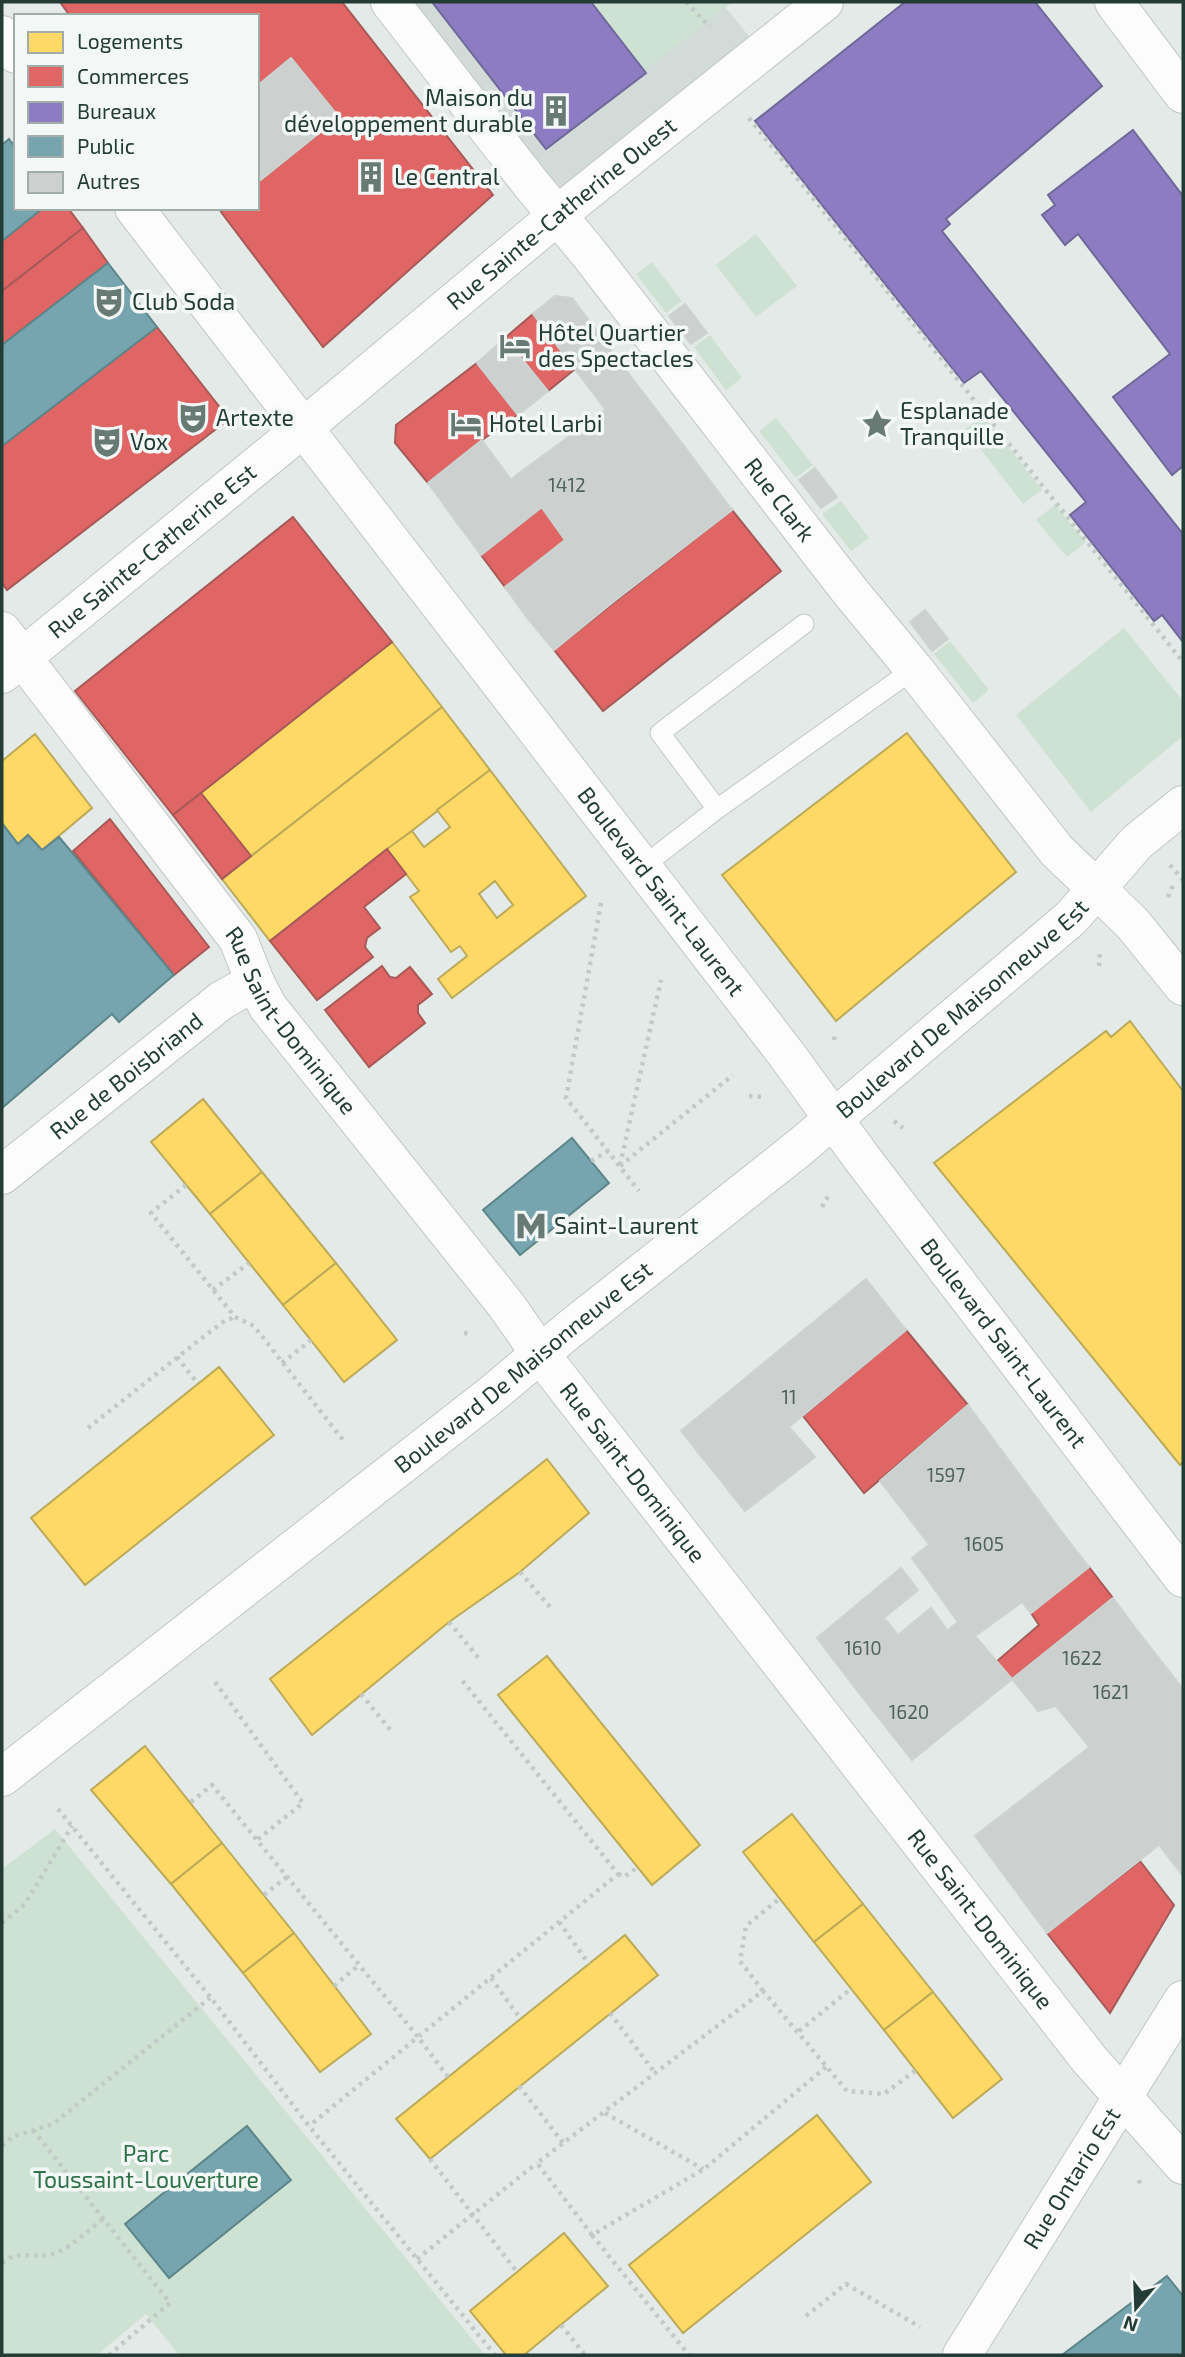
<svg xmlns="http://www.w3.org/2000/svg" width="1185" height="2357" font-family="'Exo 2',sans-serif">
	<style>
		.built { fill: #d2dbd7 }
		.green { fill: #cee2d4 }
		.homes { fill: #ffd966; stroke: #bdaa58; stroke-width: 2; fill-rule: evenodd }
		.shops { fill: #e06666; stroke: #a75a58; stroke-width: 2 }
		.offices { fill: #8e7cc3; stroke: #6e6999; stroke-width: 2 }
		.public { fill: #76a5af; stroke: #5d868b; stroke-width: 2 }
		.building { fill: #ccd1cf; stroke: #cdd3d0; stroke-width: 2 }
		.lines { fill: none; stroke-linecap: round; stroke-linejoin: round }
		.lane-casing { stroke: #c1c7c4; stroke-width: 21 }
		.street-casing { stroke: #c1c7c4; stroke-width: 40 }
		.secondary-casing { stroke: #c0c7c4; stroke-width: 40 }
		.path { stroke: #c1cac6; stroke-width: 4.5; stroke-dasharray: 3.5 5; stroke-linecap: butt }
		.lane { stroke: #fbfcfb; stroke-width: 19 }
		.street { stroke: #fbfcfb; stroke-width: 38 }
		.secondary { stroke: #fbfcfb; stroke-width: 38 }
		.labels { text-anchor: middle; stroke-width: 7; stroke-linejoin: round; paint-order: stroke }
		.number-label { font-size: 19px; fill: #4e635d }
		.poi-label { font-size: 23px; fill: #233d36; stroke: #f3f8f6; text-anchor: start }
		.street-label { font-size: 23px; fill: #233d36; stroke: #f3f8f6 }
		.park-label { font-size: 23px; fill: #2e7249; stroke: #f3f8f6 }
	</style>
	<rect width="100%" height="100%" fill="#e4eae7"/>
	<polygon class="built" points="402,2 721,2 756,45 559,200"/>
	<g class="green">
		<polygon points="593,2 732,2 644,71"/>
		<polygon points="756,234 797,286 756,317 716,265"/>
		<polygon points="652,262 682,301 666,313 636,274"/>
		<polygon points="710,335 742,378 726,390 694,347"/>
		<polygon points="984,416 1042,490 1023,504 965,429"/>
		<polygon points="776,418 813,465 796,478 759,431"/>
		<polygon points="841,501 869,538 851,551 822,514"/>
		<polygon points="1055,505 1086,542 1067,557 1036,520"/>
		<polygon points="1124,628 1183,701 1183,736 1091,812 1016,715"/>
		<polygon points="950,641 989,690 973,703 934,654"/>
		<polygon points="55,1829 485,2355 179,2355 146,2314 97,2355 2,2355 2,1869"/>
	</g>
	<g class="homes">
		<polygon points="392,642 442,707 251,856 201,793"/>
		<polygon points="442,707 490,770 270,941 222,879"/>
		<polygon points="907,733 1016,872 836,1021 722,875"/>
		<polygon points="35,734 92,808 42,850 28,835 18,844 2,823 2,761"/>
		<path d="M490,770L586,896L452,998L438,979L467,956L460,946L451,952L410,897L419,891L387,849L412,831L424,847L450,827L437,810ZM495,881L513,905L497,918L479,894Z"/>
		<polygon points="1130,1021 1183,1091 1183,1462 1180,1465 934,1163 1106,1031 1111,1037"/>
		<polygon points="203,1099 262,1172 210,1214 151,1142"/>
		<polygon points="262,1172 336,1263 283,1305 210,1214"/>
		<polygon points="336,1263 397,1340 344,1382 283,1305"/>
		<polygon points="219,1367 274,1435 85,1585 31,1518"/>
		<polygon points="547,1459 589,1513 520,1572 449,1622 312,1735 270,1679"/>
		<polygon points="547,1656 700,1845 652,1885 498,1695"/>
		<polygon points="145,1746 222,1843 171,1884 91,1790"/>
		<polygon points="792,1814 863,1904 814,1942 743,1852"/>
		<polygon points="222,1843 294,1933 243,1973 171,1884"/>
		<polygon points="863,1904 933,1992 884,2030 814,1942"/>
		<polygon points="294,1933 371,2034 320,2072 243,1973"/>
		<polygon points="625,1935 658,1975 430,2159 396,2119"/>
		<polygon points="933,1992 1002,2079 953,2118 884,2030"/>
		<polygon points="817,2115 871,2182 683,2333 629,2265"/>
		<polygon points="564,2233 608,2286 524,2355 506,2355 470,2311"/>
	</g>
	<g class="shops">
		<polygon points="60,2 342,2 493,195 323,347 221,212 226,208 257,208 257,183 339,117 291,58 257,86 257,16 70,16"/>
		<polygon points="43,208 68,208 83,228 2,291 2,241"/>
		<polygon points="83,228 108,263 2,345 2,291"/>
		<polygon points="533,314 575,369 548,391 505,338"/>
		<polygon points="157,327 229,419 7,590 2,583 2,446"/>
		<polygon points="477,363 518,415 482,440 428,483 395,443 396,425"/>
		<polygon points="542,507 565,540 505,587 481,555"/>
		<polygon points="732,510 781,571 603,711 554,650"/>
		<polygon points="293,517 392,642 173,815 75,691"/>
		<polygon points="201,793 251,856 222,879 173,815"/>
		<polygon points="110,819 209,947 174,975 73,851"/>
		<polygon points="387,849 406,874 364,907 380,928 367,938 365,947 373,957 317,1000 270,941"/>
		<polygon points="382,966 390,977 396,978 410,967 432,994 418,1005 418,1013 425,1023 369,1067 325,1010"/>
		<polygon points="906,1330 968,1405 864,1493 803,1416"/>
		<polygon points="1089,1567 1113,1598 1012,1679 996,1662 1039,1625 1031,1613"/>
		<polygon points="1140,1861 1174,1905 1110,2013 1047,1933"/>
	</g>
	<g class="offices">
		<polygon points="432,2 591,2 646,73 546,149"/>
		<polygon points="905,2 1035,2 1102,86 946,219 950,224 942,231 1183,534 1183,642 1162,615 1154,621 1070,515 1086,502 981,371 964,383 755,121"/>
		<polygon points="1133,130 1183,196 1183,466 1172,475 1113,397 1170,354 1078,234 1065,245 1042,215 1055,205 1048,195"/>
	</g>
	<g class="public">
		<polygon points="9,139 16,148 16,208 43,208 2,241 2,145"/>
		<polygon points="108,263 157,327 2,446 2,345"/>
		<polygon points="2,823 18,844 28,835 42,850 59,837 174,975 119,1022 112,1014 2,1108"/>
		<polygon points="572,1138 609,1183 520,1255 483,1210"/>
		<polygon points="247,2126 291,2180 169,2278 125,2224"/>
		<polygon points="1167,2276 1183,2296 1183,2355 1062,2355"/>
	</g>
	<g class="building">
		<polygon points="291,58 339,117 257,183 257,86"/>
		<polygon points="555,296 572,298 638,386 606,410 533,314"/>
		<polygon points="685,304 707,333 691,344 669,316"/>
		<polygon points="505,338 548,391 518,415 477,363"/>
		<polygon points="638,386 684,446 565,540 518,474"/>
		<polygon points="482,440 511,480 458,524 428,483"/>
		<polygon points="684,446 732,510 613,602 565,540"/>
		<polygon points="815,468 837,497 821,508 799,480"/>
		<polygon points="518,474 542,507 481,555 458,524"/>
		<polygon points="565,540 589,571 528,619 505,587"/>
		<polygon points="589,571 613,602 554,650 528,619"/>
		<polygon points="925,610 948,639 932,651 910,622"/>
		<polygon points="866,1279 906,1330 789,1427 815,1457 745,1511 681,1431"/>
		<polygon points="968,1405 1019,1474 929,1544 880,1481"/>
		<polygon points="1019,1474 1064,1535 958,1622 912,1558"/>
		<polygon points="1064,1535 1089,1567 1031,1613 1022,1602 975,1636 963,1618"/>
		<polygon points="901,1568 918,1590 884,1618 898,1635 931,1608 947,1630 863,1698 817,1638"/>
		<polygon points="1113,1598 1143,1638 1056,1706 1038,1711 1012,1679"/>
		<polygon points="963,1618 975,1636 1012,1679 912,1760 863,1698"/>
		<polygon points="1143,1638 1176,1680 1090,1748 1056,1706"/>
		<polygon points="1176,1680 1183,1689 1183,1876 1159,1845 1047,1933 975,1836"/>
	</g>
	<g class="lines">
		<defs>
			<g id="lane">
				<polyline points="717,809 660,733 804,624"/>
				<polyline points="642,867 717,809 914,669"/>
			</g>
			<g id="street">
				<path id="s1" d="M390,2L531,184L587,251L849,590L914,669L1057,851L1098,890"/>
				<path id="s2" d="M303,428L576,200L824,2"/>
				<path id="s3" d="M2,631L238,939L255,982L268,1007L506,1305L541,1355L1089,2059L1183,2165"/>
				<path id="s4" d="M2,1175L222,1000L255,982"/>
			</g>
			<g id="secondary">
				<polyline points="1114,2 1183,94"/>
				<polyline points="2,35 16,54"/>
				<path id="s5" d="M134,208L787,1055L861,1157L1183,1578"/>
				<path id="s6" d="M2,674L303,428"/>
				<polyline points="1098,890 1133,924 1183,986"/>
				<path id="s7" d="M2,1777L491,1395L570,1329L799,1148L1071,918L1137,842L1183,805"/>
				<path id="s8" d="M962,2355L1183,2000"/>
			</g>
		</defs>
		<use href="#lane" class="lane-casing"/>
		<use href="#street" class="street-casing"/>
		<use href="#secondary" class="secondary-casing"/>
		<g class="path">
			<polyline points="686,2 710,27"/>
			<polyline points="749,118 1183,662"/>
			<polyline points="1170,865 1183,880"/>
			<polyline points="1168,897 1174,883"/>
			<polyline points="601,903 566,1098 639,1191"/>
			<polyline points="1099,966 1100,950"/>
			<polyline points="834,1040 835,1032"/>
			<polyline points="749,1096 765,1097"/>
			<polyline points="894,1121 903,1128"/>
			<polyline points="591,1161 608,1151"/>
			<polyline points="620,1165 661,980"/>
			<polyline points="620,1166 733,1075"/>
			<polyline points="186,1185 151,1213 235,1317 254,1326 343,1440"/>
			<polyline points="822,1207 830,1193"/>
			<polyline points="213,1290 249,1263"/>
			<polyline points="464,1333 472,1334"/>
			<polyline points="177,1357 198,1384"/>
			<polyline points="282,1363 311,1340"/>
			<polyline points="88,1428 207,1334 223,1322 235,1317"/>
			<polyline points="520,1572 550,1607"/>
			<polyline points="449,1622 481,1661"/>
			<polyline points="215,1682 303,1803 257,1840"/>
			<polyline points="361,1694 392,1732"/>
			<polyline points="191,1802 212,1785 418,2037 309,2126"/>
			<polyline points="58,1809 211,1998 309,2126 495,2355"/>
			<polyline points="618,1874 624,1877 638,1867"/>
			<polyline points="264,1895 288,1876"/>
			<polyline points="559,1922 589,1964"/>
			<polyline points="2,1923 25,1904 72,1826"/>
			<polyline points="491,1978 520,2018"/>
			<polyline points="334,1986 359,1965"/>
			<polyline points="763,1991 740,1961 746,1926 779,1899"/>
			<polyline points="610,2013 655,2073"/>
			<polyline points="799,2031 852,1988"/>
			<polyline points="826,2067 704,2169 592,2235 537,2163 763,1991 847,2091 884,2094 916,2070"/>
			<polyline points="448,2077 418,2037 618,1874 461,1679"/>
			<polyline points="519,2086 564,2144"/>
			<polyline points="605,2113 703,2169"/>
			<polyline points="33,2130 170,2303 109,2355"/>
			<polyline points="2,2146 14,2136 53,2124 210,1998"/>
			<polyline points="430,2159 517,2272"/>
			<polyline points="1139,2180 1141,2188"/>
			<polyline points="592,2235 689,2355"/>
			<polyline points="417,2259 537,2163"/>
			<path d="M2,2263C18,2248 38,2261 56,2253C73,2246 88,2230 103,2219"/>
			<polyline points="806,2316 846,2284 920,2327"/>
			<polyline points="561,2325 585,2355"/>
		</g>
		<use href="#lane" class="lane"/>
		<use href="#street" class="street"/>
		<use href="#secondary" class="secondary"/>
	</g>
	<defs>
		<symbol id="building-bare" viewBox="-9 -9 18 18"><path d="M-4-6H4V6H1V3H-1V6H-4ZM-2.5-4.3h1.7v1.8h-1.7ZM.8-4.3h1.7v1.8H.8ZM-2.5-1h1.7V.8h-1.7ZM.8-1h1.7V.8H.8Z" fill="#677a74" stroke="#f3f8f6" stroke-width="2.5" paint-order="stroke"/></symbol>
		<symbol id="theatre-bare" viewBox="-9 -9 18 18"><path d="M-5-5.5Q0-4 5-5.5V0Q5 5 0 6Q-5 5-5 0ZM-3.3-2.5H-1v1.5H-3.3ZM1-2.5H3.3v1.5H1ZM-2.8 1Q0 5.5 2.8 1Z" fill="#677a74" stroke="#f3f8f6" stroke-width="2.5" paint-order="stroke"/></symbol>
		<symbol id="hotel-bare" viewBox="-9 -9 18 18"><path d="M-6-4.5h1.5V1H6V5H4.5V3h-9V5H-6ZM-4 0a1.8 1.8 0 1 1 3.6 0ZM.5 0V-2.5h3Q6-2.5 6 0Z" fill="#677a74" stroke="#f3f8f6" stroke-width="2.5" paint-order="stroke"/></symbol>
		<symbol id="sight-bare" viewBox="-9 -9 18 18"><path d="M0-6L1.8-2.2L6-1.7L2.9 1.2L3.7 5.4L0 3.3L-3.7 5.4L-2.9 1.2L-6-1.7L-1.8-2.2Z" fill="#677a74" stroke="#f3f8f6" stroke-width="2.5" paint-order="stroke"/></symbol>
		<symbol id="metro-bare" viewBox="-9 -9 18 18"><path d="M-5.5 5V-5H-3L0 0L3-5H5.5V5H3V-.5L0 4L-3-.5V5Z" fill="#677a74" stroke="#f3f8f6" stroke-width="2.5" paint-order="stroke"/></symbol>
	</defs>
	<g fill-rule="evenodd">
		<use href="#building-bare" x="534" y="89" width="44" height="44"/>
		<use href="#building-bare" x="349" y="155" width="44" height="44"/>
		<use href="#theatre-bare" x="87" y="280" width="44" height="44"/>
		<use href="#hotel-bare" x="493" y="324" width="44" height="44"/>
		<use href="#theatre-bare" x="171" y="396" width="44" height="44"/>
		<use href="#hotel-bare" x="444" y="402" width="44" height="44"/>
		<use href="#sight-bare" x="855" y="402" width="44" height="44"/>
		<use href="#theatre-bare" x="85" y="420" width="44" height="44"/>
		<use href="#metro-bare" x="509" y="1204" width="44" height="44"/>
	</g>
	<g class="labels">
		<g class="number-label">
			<text x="567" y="492">1412</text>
			<text x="789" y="1404">11</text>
			<text x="946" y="1482">1597</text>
			<text x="984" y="1551">1605</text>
			<text x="863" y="1655">1610</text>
			<text x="1082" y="1665">1622</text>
			<text x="1111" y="1699">1621</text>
			<text x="909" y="1719">1620</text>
		</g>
		<g class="poi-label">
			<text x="533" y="106" text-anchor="end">Maison du<tspan x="533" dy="26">développement durable</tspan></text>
			<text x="394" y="185">Le Central</text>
			<text x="132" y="310">Club Soda</text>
			<text x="538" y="341">Hôtel Quartier<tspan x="538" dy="26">des Spectacles</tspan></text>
			<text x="900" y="419">Esplanade<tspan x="900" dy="26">Tranquille</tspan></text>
			<text x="216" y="426">Artexte</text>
			<text x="489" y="432">Hotel Larbi</text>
			<text x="130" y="450">Vox</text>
			<text x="554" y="1234">Saint-Laurent</text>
		</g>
		<g class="street-label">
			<text dy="8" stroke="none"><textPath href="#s2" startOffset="336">Rue Sainte-Catherine Ouest</textPath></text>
			<text dy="8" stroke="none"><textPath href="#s1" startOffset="632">Rue Clark</textPath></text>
			<text dy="8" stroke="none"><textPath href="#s6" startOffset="194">Rue Sainte-Catherine Est</textPath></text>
			<text dy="8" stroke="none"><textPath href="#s5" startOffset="863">Boulevard Saint-Laurent</textPath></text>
			<text dy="8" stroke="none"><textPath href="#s7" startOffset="1230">Boulevard De Maisonneuve Est</textPath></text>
			<text dy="8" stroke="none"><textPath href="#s3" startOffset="486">Rue Saint-Dominique</textPath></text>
			<text dy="8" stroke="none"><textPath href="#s4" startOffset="159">Rue de Boisbriand</textPath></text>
			<text dy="8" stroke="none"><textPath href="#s5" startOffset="1430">Boulevard Saint-Laurent</textPath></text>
			<text dy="8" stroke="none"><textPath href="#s7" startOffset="663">Boulevard De Maisonneuve Est</textPath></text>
			<text dy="8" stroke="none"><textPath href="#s3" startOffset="1054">Rue Saint-Dominique</textPath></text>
			<text dy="8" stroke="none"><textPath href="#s3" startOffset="1620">Rue Saint-Dominique</textPath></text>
			<text dy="8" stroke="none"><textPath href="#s8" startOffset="208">Rue Ontario Est</textPath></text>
		</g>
		<g class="park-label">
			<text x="146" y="2162">Parc<tspan x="146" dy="26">Toussaint-Louverture</tspan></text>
		</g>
	</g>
	<rect width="1185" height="2357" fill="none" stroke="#233d36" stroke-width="7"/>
	<rect x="14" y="14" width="245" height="196" fill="#f3f8f6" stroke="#a0ada9" stroke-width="2"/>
	<rect x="28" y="32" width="35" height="21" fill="#ffd966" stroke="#a0ada9" stroke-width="2"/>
	<text x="77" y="49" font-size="21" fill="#233d36">Logements</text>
	<rect x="28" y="66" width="35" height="21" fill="#e06666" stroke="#a0ada9" stroke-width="2"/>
	<text x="77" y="84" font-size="21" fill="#233d36">Commerces</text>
	<rect x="28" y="102" width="35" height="21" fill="#8e7cc3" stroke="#a0ada9" stroke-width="2"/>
	<text x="77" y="119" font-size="21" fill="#233d36">Bureaux</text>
	<rect x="28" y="136" width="35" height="21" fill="#76a5af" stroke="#a0ada9" stroke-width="2"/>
	<text x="77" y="154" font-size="21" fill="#233d36">Public</text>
	<rect x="28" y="172" width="35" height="21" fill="#ccd1cf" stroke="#a0ada9" stroke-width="2"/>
	<text x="77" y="189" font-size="21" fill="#233d36">Autres</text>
	<g transform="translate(1136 2308) rotate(199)" stroke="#f3f8f6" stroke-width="5" paint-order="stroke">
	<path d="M0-5L12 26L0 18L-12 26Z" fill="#233d36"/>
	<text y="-10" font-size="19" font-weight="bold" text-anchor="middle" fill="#233d36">N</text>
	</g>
</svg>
